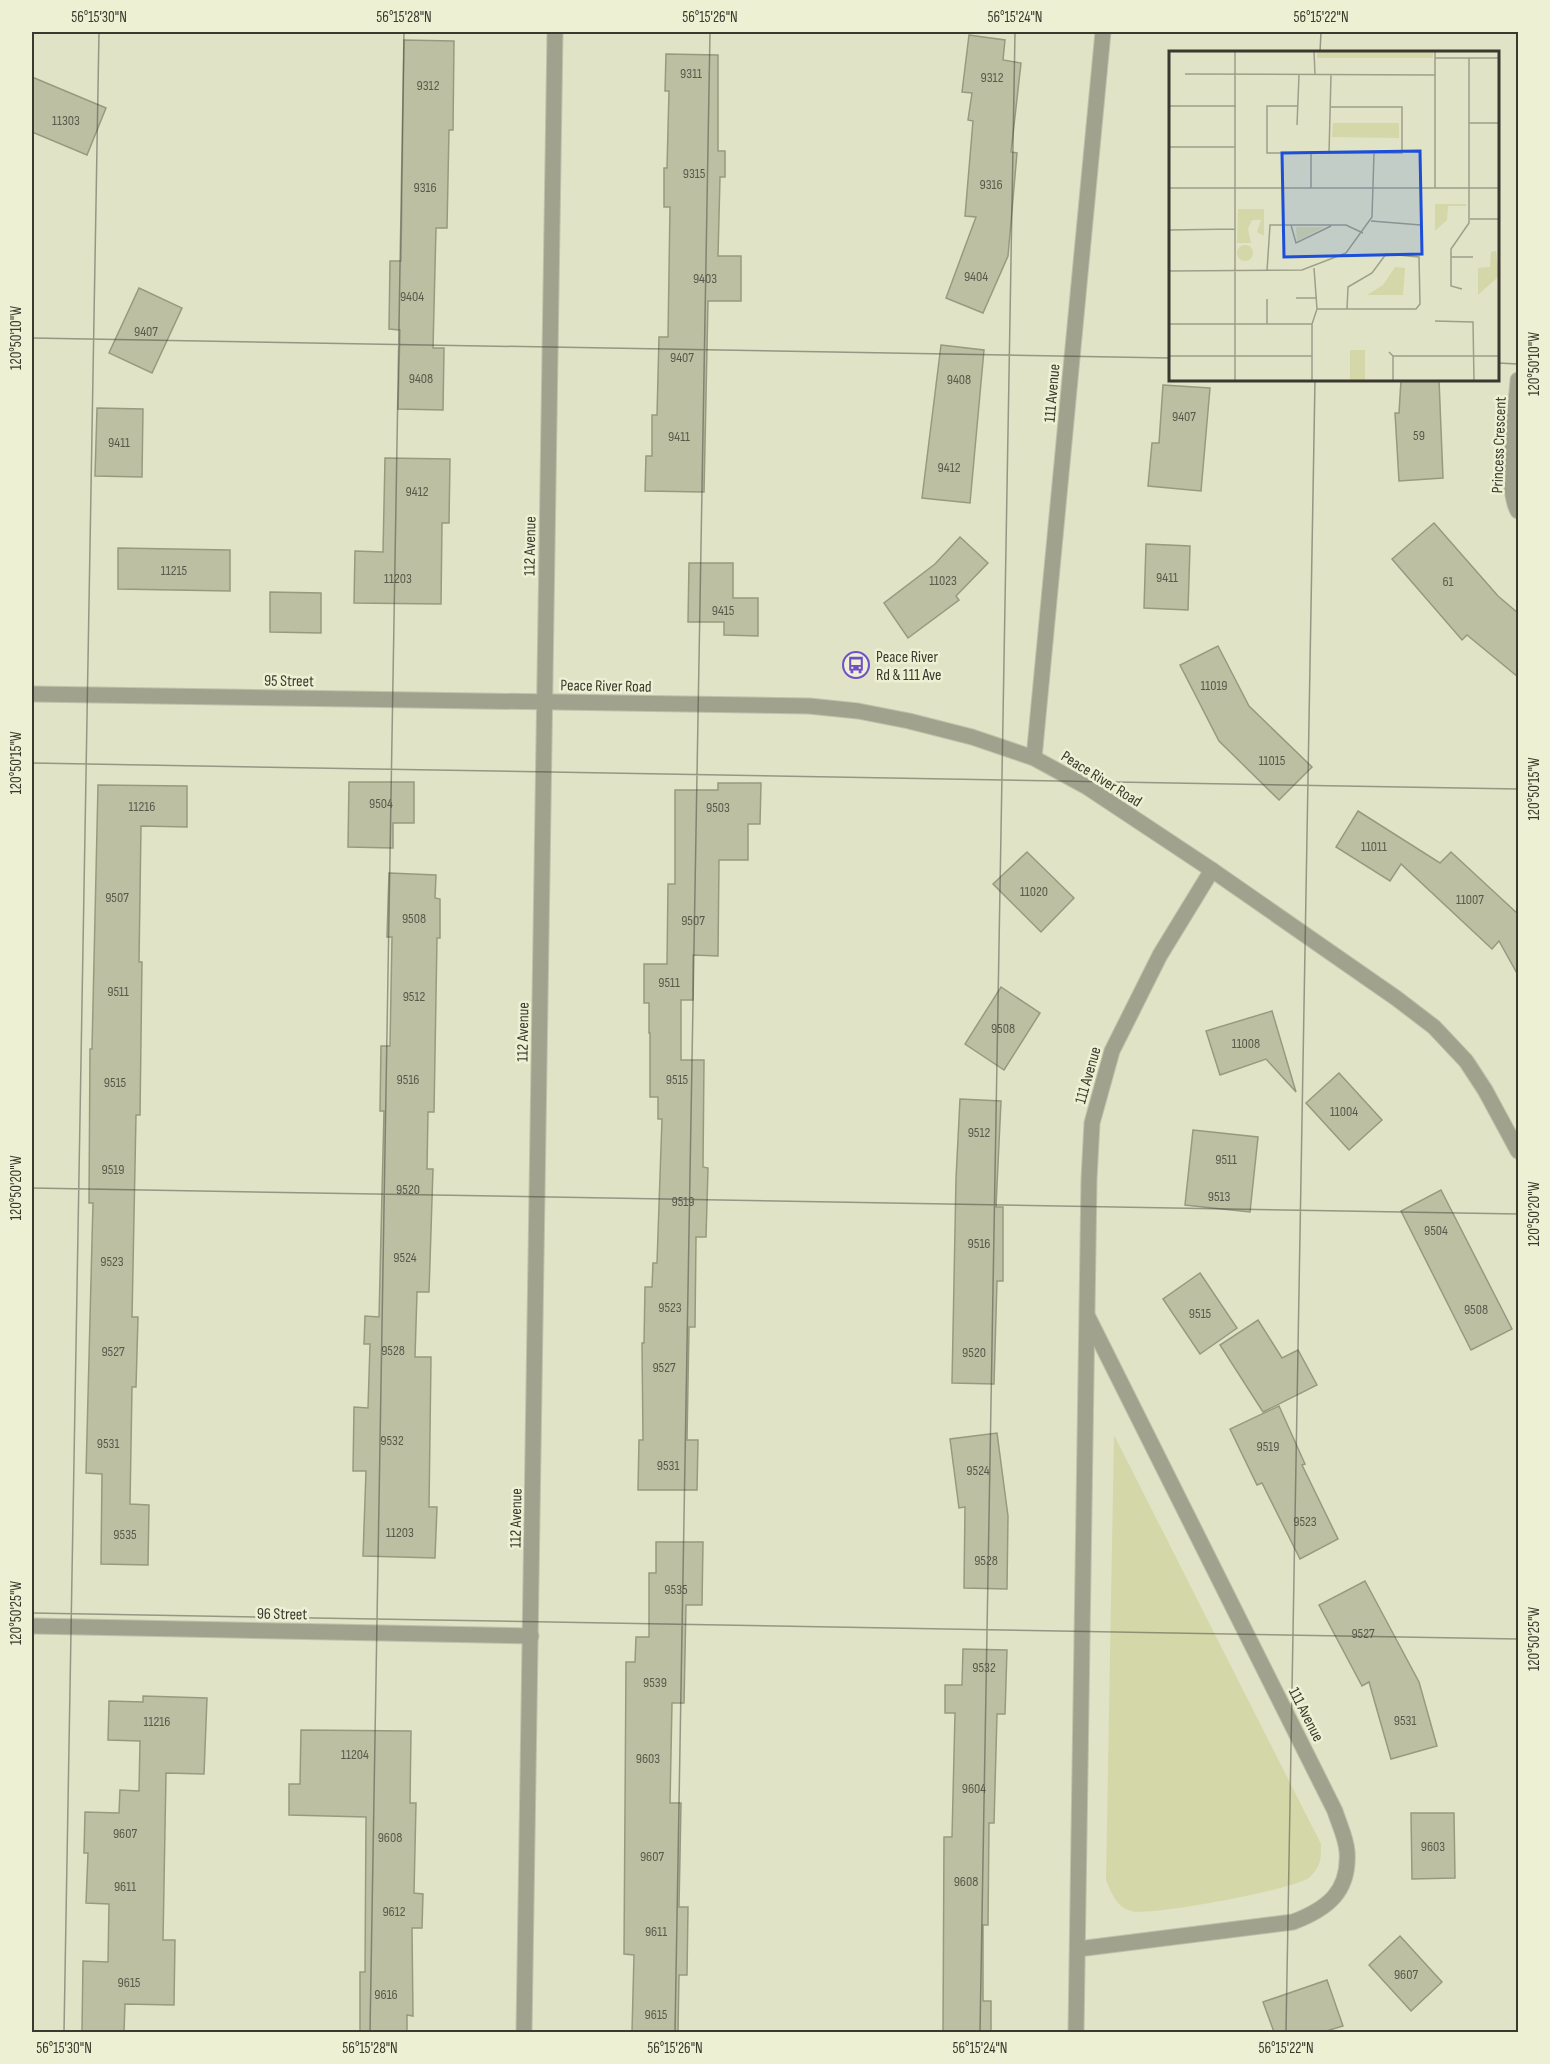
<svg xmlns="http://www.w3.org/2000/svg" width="1550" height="2064" font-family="'Sofia Sans Condensed',sans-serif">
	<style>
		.green { fill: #d4d7a8 }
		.building { fill: #bdbfa3; stroke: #989a7f; stroke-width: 1.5 }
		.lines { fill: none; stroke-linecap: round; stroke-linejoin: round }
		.minor-casing { stroke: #bfc1a8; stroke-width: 17 }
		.minor { stroke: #a0a28e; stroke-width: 15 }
		.ticks { fill: none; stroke: #39392e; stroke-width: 1.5; stroke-opacity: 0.45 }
		.labels { text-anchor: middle; stroke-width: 5; stroke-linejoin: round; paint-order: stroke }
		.number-label { font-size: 14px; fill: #5a5a4b }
		.street-label { font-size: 16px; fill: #39392e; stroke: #eef0d3 }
		.poi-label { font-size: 16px; fill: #39392e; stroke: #eef0d3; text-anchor: start }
		.inset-road { fill: none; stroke: #9d9f89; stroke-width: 1.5 }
		.view { fill: #1d4ed8; fill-opacity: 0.15; stroke: #1d4ed8; stroke-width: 3 }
		.inset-edge { fill: none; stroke: #39392e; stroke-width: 3 }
		.neatline { fill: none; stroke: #39392e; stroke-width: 2 }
		.ticks-label { font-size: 15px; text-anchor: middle; fill: #39392e }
	</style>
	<rect width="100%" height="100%" fill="#e0e3c6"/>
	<path class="green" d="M1114,1435L1321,1844C1321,1859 1321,1866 1310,1877C1298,1889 1148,1917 1131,1911C1116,1907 1111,1892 1106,1880Z"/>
	<g class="building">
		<polygon points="969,35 1005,40 1003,60 1021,63 1011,152 1017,153 1008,256 983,313 946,298 976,217 965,216 973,121 968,120 972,93 962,92"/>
		<polygon points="404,40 454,41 453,130 449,130 447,228 436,228 433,348 444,348 443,410 398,409 400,330 389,329 390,261 401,261"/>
		<polygon points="666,54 718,55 718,151 725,151 725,177 720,177 718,256 741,256 741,301 708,301 704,492 645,491 646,456 652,456 652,415 657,415 659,337 668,337 670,207 664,207 664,168 667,168 669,91 665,91"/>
		<polygon points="32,77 106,108 87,155 32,132"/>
		<polygon points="139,288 182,308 152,373 109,353"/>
		<polygon points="941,345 984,350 970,503 922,498"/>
		<polygon points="1401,380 1439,380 1443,478 1399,481 1395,413 1399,413"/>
		<polygon points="1163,385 1210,388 1201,491 1148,486 1152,443 1159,443"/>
		<polygon points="97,408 143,409 142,477 95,476"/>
		<polygon points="385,458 450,459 449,523 442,523 441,604 354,603 355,551 383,552"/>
		<polygon points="1434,523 1498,596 1518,613 1518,677 1467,635 1462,640 1392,559"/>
		<polygon points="960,537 988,563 956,596 959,600 908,638 884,603 935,564"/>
		<polygon points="1146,544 1190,546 1188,610 1144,608"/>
		<polygon points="118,548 230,550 230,591 118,589"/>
		<polygon points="689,563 733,563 733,598 758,598 758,636 724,635 724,622 688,622"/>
		<polygon points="270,592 321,593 321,633 270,632"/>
		<polygon points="1218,646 1249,706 1312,767 1279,800 1219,741 1180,665"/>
		<polygon points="349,782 414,782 414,823 393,823 393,848 348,847"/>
		<polygon points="718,783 761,783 760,824 748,824 748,860 719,860 718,956 693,955 693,1000 681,1000 681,1060 704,1060 703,1167 708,1168 706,1237 696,1237 695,1327 689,1327 687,1440 698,1440 697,1490 638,1490 639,1440 643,1440 642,1343 644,1343 645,1287 652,1287 653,1263 657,1263 662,1119 658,1119 658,1097 650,1097 650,1033 649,1033 649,1003 644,1003 644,964 667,964 668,884 675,884 675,790 718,790"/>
		<polygon points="98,785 187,786 187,827 141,826 139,962 142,962 140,1115 136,1115 132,1317 138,1317 136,1387 132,1387 130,1504 149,1505 148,1565 101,1564 102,1474 86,1473 93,1203 89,1203 90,1049 92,1049"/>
		<polygon points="1358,811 1440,863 1451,852 1518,914 1518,975 1499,941 1492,949 1401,864 1390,881 1336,847"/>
		<polygon points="1027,852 1074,898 1041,932 993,884"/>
		<polygon points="389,873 436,875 435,898 440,899 440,938 437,938 434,1112 428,1112 427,1169 433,1169 429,1292 417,1292 415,1357 431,1357 429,1507 437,1507 435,1558 363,1556 366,1471 353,1471 354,1407 368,1408 370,1344 364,1344 365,1316 379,1317 384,1111 380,1111 381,1046 390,1046 392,937 387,937"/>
		<polygon points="1001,987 1040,1013 1004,1070 965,1044"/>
		<polygon points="1272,1011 1296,1092 1266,1059 1220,1075 1206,1031"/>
		<polygon points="1339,1073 1382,1120 1349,1150 1306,1103"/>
		<polygon points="960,1099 1001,1101 996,1207 1003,1207 1003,1281 997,1281 994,1384 952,1383 956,1179"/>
		<polygon points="1193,1130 1258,1137 1250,1212 1185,1205"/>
		<polygon points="1441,1190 1512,1329 1471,1350 1401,1211"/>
		<polygon points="1200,1273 1237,1328 1200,1354 1163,1299"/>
		<polygon points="1258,1320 1282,1358 1298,1350 1317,1385 1263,1412 1220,1345"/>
		<polygon points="1279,1406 1305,1464 1302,1465 1338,1539 1300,1559 1262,1483 1257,1485 1230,1429"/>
		<polygon points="997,1433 1008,1516 1007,1589 964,1588 965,1507 959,1508 950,1439"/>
		<polygon points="656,1542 703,1542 702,1605 686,1605 684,1703 672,1703 670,1803 681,1803 679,1907 688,1907 687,1975 679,1975 678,2032 632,2032 634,1955 624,1954 626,1662 635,1662 636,1637 649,1637 649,1573 656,1573"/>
		<polygon points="1365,1581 1419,1682 1437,1746 1391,1759 1369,1682 1362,1686 1319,1605"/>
		<polygon points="963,1649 1007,1650 1005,1714 997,1714 994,1823 989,1823 988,1925 983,1925 983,2001 991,2001 991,2032 943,2032 944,1837 952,1837 955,1713 945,1713 945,1685 962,1685"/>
		<polygon points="143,1696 207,1698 204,1774 166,1773 163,1940 175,1940 174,2005 125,2004 124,2032 82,2032 83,1961 108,1962 109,1904 86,1903 88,1853 84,1853 85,1812 119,1813 120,1790 139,1791 140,1741 108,1740 109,1701 143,1702"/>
		<polygon points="301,1730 411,1731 410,1803 416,1803 414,1893 423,1894 422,1928 412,1928 413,2016 407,2015 407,2032 360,2032 360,1972 365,1972 366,1817 289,1815 289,1784 300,1784"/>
		<polygon points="1411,1813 1454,1813 1455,1878 1412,1879"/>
		<polygon points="1400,1936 1442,1982 1411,2011 1369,1965"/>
		<polygon points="1327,1980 1343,2026 1323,2032 1274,2032 1263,2002"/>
	</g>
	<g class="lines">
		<defs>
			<g id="minor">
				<path d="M1518,380C1516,409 1504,488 1518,511"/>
				<polyline points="32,694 809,706 858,711 909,721 972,737 1034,758 1087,787 1212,870 1396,998 1434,1027 1466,1061 1485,1090 1518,1151"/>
				<polyline points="1034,758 1103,32"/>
				<polyline points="32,1626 531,1636"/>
				<path d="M1078,1949L1293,1922C1327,1909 1350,1892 1347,1851C1346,1838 1339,1824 1335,1811L1088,1317"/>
				<polyline points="524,2032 555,32"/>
				<polyline points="1076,2032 1089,1179 1092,1123 1112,1051 1160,955 1212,870"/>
			</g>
		</defs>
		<use href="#minor" class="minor-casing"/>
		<use href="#minor" class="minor"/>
	</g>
	<path class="ticks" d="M1320,52L1321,32M32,338L1170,358M1498,363L1518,364M32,763L1518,789M32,1188L1518,1214M32,1613L1518,1639M64,2032L99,32M370,2032L404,32M675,2032L710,32M980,2032L1015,32M1286,2032L1315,380"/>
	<defs>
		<symbol id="bus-ring" viewBox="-11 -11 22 22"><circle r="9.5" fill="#eef0d3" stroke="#6f50c9" stroke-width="1.5"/><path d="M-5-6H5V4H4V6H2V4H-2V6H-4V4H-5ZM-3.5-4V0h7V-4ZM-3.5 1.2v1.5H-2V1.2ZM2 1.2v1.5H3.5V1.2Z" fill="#6f50c9"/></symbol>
	</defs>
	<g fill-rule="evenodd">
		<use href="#bus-ring" x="841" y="650" width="30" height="30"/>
	</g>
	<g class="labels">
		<g class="number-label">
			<text x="691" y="78">9311</text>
			<text x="992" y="82">9312</text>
			<text x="428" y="90">9312</text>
			<text x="66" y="125">11303</text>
			<text x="694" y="178">9315</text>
			<text x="991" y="189">9316</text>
			<text x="425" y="192">9316</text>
			<text x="976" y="281">9404</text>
			<text x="705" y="283">9403</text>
			<text x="412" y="301">9404</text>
			<text x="146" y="336">9407</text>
			<text x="682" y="362">9407</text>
			<text x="421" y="383">9408</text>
			<text x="959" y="384">9408</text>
			<text x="1184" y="421">9407</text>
			<text x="1419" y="440">59</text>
			<text x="679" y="441">9411</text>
			<text x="119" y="447">9411</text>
			<text x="949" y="472">9412</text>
			<text x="417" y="496">9412</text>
			<text x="174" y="575">11215</text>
			<text x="1167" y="582">9411</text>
			<text x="398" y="583">11203</text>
			<text x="943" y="585">11023</text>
			<text x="1448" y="586">61</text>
			<text x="723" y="615">9415</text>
			<text x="1214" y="690">11019</text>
			<text x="1272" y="765">11015</text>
			<text x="381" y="808">9504</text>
			<text x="142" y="811">11216</text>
			<text x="718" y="812">9503</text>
			<text x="1374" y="851">11011</text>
			<text x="1034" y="896">11020</text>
			<text x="117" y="902">9507</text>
			<text x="1470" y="904">11007</text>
			<text x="414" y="923">9508</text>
			<text x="693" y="925">9507</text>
			<text x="669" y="987">9511</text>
			<text x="118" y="996">9511</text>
			<text x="414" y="1001">9512</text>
			<text x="1003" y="1033">9508</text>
			<text x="1246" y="1048">11008</text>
			<text x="408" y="1084">9516</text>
			<text x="677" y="1084">9515</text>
			<text x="115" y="1087">9515</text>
			<text x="1344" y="1116">11004</text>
			<text x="979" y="1137">9512</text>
			<text x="1226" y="1164">9511</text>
			<text x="113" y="1174">9519</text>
			<text x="408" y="1194">9520</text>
			<text x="1219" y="1201">9513</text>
			<text x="683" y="1206">9519</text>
			<text x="1436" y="1235">9504</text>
			<text x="979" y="1248">9516</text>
			<text x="405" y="1262">9524</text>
			<text x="112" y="1266">9523</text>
			<text x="670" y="1312">9523</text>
			<text x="1476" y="1314">9508</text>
			<text x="1200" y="1318">9515</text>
			<text x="393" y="1355">9528</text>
			<text x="113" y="1356">9527</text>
			<text x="974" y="1357">9520</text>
			<text x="664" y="1372">9527</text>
			<text x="392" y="1445">9532</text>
			<text x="108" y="1448">9531</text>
			<text x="1268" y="1451">9519</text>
			<text x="668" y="1470">9531</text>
			<text x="978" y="1475">9524</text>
			<text x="1305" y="1526">9523</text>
			<text x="400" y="1537">11203</text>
			<text x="125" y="1539">9535</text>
			<text x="986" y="1565">9528</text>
			<text x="676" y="1594">9535</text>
			<text x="1363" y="1638">9527</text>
			<text x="984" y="1672">9532</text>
			<text x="655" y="1687">9539</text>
			<text x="1405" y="1725">9531</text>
			<text x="157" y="1726">11216</text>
			<text x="355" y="1759">11204</text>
			<text x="648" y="1763">9603</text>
			<text x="974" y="1793">9604</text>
			<text x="125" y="1838">9607</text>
			<text x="390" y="1842">9608</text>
			<text x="1433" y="1851">9603</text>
			<text x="652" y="1861">9607</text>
			<text x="966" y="1886">9608</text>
			<text x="125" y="1891">9611</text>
			<text x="394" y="1916">9612</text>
			<text x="656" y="1936">9611</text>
			<text x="1406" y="1979">9607</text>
			<text x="129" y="1987">9615</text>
			<text x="386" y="1999">9616</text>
			<text x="656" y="2019">9615</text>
		</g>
		<g class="street-label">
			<text transform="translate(1051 393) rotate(-85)" y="6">111 Avenue</text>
			<text transform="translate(1498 445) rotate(-88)" y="6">Princess Crescent</text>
			<text transform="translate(529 546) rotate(-89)" y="6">112 Avenue</text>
			<text transform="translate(289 680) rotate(1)" y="6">95 Street</text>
			<text transform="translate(606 685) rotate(1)" y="6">Peace River Road</text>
			<text transform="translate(1102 778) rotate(32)" y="6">Peace River Road</text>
			<text transform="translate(522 1032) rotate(-89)" y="6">112 Avenue</text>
			<text transform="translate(1087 1075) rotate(-74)" y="6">111 Avenue</text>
			<text transform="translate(515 1518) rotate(-89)" y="6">112 Avenue</text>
			<text transform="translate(282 1613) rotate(1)" y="6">96 Street</text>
			<text transform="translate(1307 1714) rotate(63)" y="6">111 Avenue</text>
		</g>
		<g class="poi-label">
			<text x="876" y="662">Peace River<tspan x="876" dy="18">Rd &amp; 111 Ave</tspan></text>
		</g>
	</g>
	<g transform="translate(1169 51)">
		<rect width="330" height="330" fill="#e0e3c6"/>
		<path d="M148,0H264V7H148ZM164,72H230V87L163,86ZM266,153H297V155H279L278,169L266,180ZM69,158H95V185L88,181L92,169H83L79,178L82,192H68ZM127,176H156L128,190ZM68 202a8 8 0 1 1 16 0a8 8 0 1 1-16 0ZM327,200L330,225L309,244V217L321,216L322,201ZM226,216L236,217L234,244H198L214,234ZM181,299H196V330H181Z" fill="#d4d7a8"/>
		<path class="inset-road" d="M145,0L146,24M266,0V137M266,7H330M16,23L266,24M0,55H67M129,55H98V102H233V56H161M300,72H330M128,74L130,24M0,96H66M160,102L162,24M0,137H330M142,137V102M301,168H330M202,170L252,174M122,174L127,192L162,175M0,179L66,178M282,206H304M0,220L133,219L177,202L203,166L205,102M98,220L101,174H177L194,182M293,238L282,235V198L300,172V7M127,247H148M148,258H247L251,253L250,206L217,203L203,222L179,236L178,258M266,270L304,271L305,330M0,273H143M98,273V248M220,301L224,305H330M0,305H143M66,330V0M143,330V273L148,258L145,217M224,330V305"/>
		<path class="view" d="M251,100L253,203L115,206L113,102Z"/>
		<rect width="330" height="330" class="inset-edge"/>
	</g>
	<rect width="1550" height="2064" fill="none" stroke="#eef0d3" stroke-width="66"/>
	<rect x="33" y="33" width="1484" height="1998" class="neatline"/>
	<g class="ticks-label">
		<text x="99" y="22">56°15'30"N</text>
		<text x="404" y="22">56°15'28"N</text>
		<text x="710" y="22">56°15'26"N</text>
		<text x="1015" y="22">56°15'24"N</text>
		<text x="1321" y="22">56°15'22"N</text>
		<text transform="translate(16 338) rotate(-90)" y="5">120°50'10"W</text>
		<text transform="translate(1534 364) rotate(-90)" y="5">120°50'10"W</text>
		<text transform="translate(16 763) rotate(-90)" y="5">120°50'15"W</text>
		<text transform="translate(1534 789) rotate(-90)" y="5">120°50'15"W</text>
		<text transform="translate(16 1188) rotate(-90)" y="5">120°50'20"W</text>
		<text transform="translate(1534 1214) rotate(-90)" y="5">120°50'20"W</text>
		<text transform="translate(16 1613) rotate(-90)" y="5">120°50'25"W</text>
		<text transform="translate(1534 1639) rotate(-90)" y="5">120°50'25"W</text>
		<text x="64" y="2053">56°15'30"N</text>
		<text x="370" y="2053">56°15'28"N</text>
		<text x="675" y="2053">56°15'26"N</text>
		<text x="980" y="2053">56°15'24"N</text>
		<text x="1286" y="2053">56°15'22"N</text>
	</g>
</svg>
